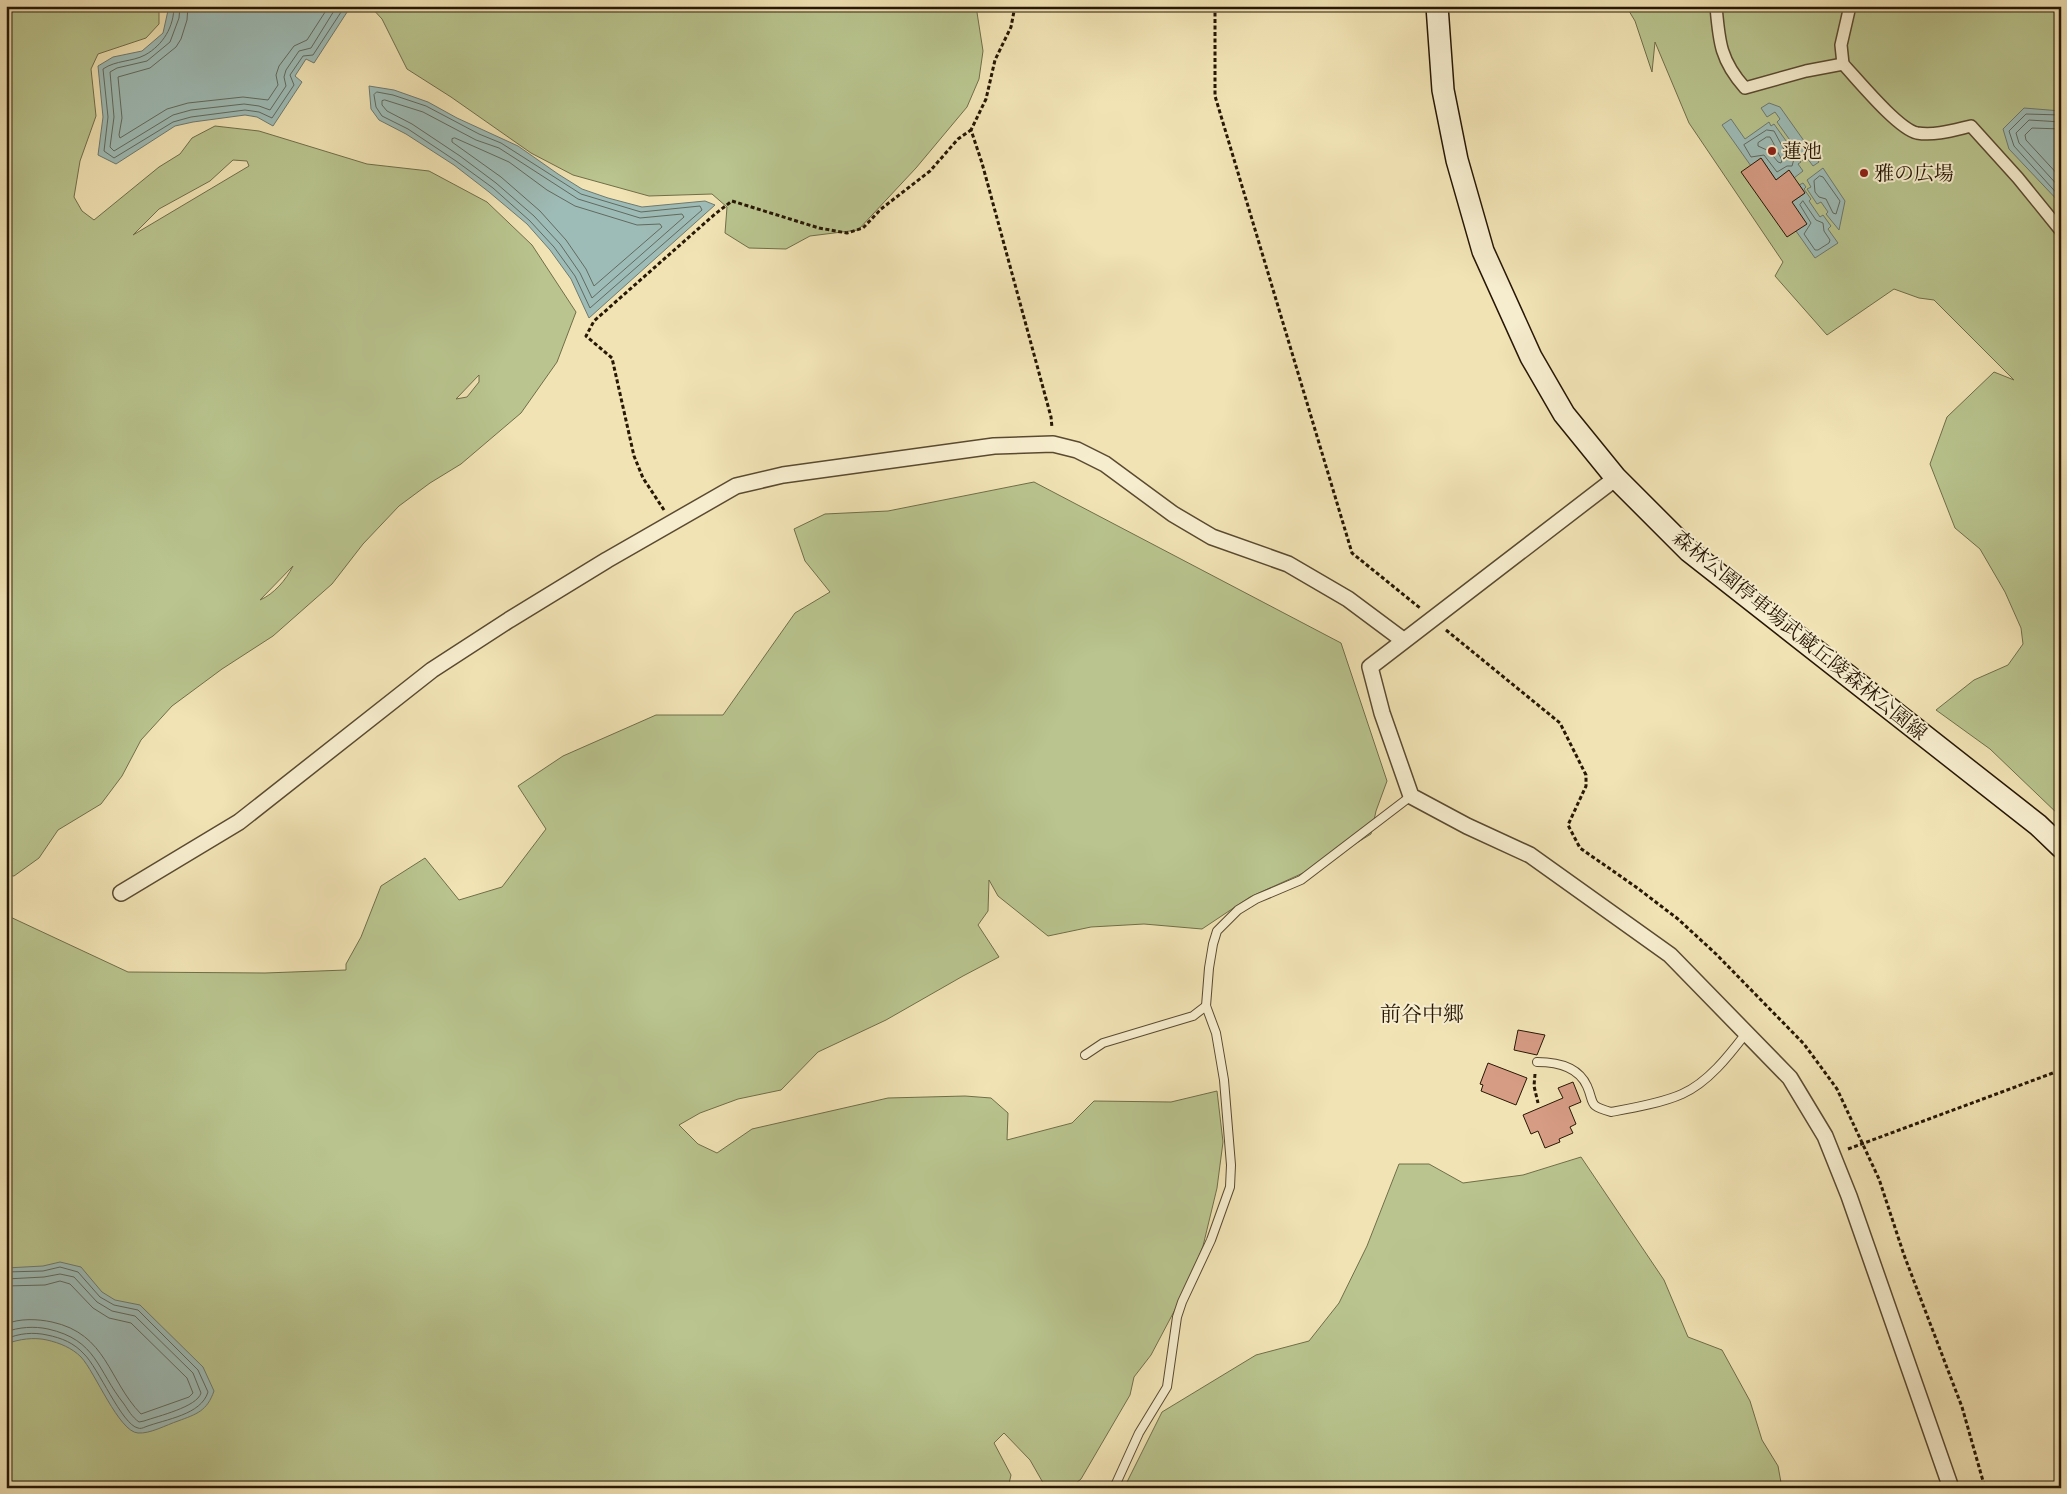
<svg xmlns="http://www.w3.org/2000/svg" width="2067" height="1494" font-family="'IM FELL DW Pica','Noto Serif JP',serif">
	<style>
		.green { fill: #b9c48e; stroke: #706e4a; fill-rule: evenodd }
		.water { fill: #9ebcb7; stroke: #6e7a70 }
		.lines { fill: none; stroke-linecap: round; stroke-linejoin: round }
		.shore { stroke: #626a5e; stroke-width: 1 }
		.building { fill: #d69c84; stroke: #271705 }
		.service-casing { stroke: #5a4a31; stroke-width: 10 }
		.pedestrian-casing { stroke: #5a4a31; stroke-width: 14 }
		.minor-casing { stroke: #5a4a31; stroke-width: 18 }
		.secondary-casing { stroke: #271705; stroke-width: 24 }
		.path { stroke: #271705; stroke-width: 3; stroke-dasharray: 4 2.5; stroke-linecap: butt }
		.service { stroke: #f6edce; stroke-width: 8 }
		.pedestrian { stroke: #f6edce; stroke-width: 11 }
		.minor { stroke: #f6edce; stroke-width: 15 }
		.secondary { stroke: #f6edce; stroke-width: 21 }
		.poi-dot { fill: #8f2418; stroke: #f6edce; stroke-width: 2 }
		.labels { text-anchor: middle; stroke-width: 4; stroke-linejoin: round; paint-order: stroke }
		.poi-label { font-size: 20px; fill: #271705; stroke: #f6edce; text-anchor: start }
		.street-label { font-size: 20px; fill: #271705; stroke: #f6edce }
		.neighbourhood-label { font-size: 21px; fill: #271705; stroke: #f6edce }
	</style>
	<rect width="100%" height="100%" fill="#f1e3b4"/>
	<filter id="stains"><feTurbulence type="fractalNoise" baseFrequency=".004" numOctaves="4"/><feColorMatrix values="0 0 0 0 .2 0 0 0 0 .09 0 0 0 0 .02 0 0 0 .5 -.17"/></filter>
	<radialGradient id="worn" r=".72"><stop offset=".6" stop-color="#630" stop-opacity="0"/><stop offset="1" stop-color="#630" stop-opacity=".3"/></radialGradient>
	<g class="green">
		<path d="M6,6H159V24L146,38L98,54L91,69L96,116L80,161L74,197L82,211L94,220L159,167L180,154L192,138L215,126L259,131L367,164L429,171L487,202L532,245L576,312L557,362L521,413L461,464L430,483L399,506L363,544L332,584L273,636L222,669L172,706L141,740L122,776L101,804L58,830L39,858L14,876L6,875ZM233,160L247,161L249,166L133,235L159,209L210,181ZM479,375V382L467,397L456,399ZM293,566C286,580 274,594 260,600Z"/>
		<polygon points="370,6 976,6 983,51 979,79 967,107 916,168 858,230 810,236 786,249 749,248 725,233 727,207 712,194 649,196 573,175 531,153 451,97 407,69 382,19"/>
		<polygon points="1626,6 2061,6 2061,817 1990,749 1936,710 1974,680 2008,665 2023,644 2021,628 2005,592 1980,549 1955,528 1930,464 1947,417 1994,372 2014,380 1934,300 1919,298 1894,289 1827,335 1775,276 1783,262 1689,123 1655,42 1652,72 1635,21"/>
		<polygon points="1034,482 1341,643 1387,781 1376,811 1371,834 1323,864 1250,897 1202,929 1144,924 1091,927 1048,936 998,896 989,880 988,911 978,925 999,957 963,976 886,1020 818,1052 781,1090 738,1099 700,1113 679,1125 698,1144 717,1153 752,1129 888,1098 965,1096 991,1098 1008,1113 1007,1140 1072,1123 1094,1101 1171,1102 1217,1091 1223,1142 1217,1188 1203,1246 1188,1285 1151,1355 1134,1377 1130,1395 1081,1479 1070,1488 1046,1488 1030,1460 1004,1433 994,1443 1011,1475 1008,1488 6,1488 6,915 128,972 265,973 346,970 346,964 361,937 381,886 425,858 459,900 502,887 546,829 518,786 563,756 656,715 723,715 795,613 830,592 805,561 794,529 825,514 888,511"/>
		<polygon points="1581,1157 1664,1280 1688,1337 1722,1350 1750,1401 1762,1440 1778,1466 1782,1488 1124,1488 1162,1412 1256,1355 1309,1341 1339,1303 1367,1246 1399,1164 1429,1164 1463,1183 1523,1175"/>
	</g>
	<g class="water">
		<polygon points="169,6 351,6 314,63 306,59 295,76 302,82 273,126 257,117 245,115 193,122 175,126 116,164 98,155 103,117 98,66 113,57 142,51 163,33"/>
		<polygon points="369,86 394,90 428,102 457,118 518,146 558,174 582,189 608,198 642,207 705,201 715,205 589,318 571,279 550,250 527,224 489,192 454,165 406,134 379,120 371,109"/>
		<polygon points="1769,103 1780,107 1819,162 1813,166 1807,158 1803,161 1796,151 1799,148 1795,141 1792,143 1777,122 1780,119 1775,112 1767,117 1761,108"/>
		<polygon points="2024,108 2061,111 2061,204 2009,149 2003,129"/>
		<polygon points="1731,119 1745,139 1769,122 1771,126 1774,124 1789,145 1787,146 1791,153 1794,152 1801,162 1798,164 1803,171 1794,178 1789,171 1776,180 1761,158 1751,166 1722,125"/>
		<polygon points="1823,168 1845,201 1839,230 1826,214 1828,212 1821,202 1817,204 1807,189 1811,187 1807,180"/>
		<polygon points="1803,183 1806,187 1804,189 1811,199 1809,201 1820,217 1823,215 1831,226 1828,229 1838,243 1815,258 1796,231 1792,202 1805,193 1799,185"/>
		<path d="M60,1262L81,1267L102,1292L115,1300L140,1305L203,1367L214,1391C207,1411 197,1414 178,1421C166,1425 150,1434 138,1433C119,1432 95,1372 81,1357C72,1348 60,1343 47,1340C34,1337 19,1339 6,1344V1268L43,1266Z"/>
	</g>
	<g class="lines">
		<g class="shore">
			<path d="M174,6C174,27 163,45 145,55C132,62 116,60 103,69L108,117L104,151L114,158L173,122L191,117L245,110L259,112L272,118L294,85L290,75L303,56L313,55L345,6"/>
			<polyline points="180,6 179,18 170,42 147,61 117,68 110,72 114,117 110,147 114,151 173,115 191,110 244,104 259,106 270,110 286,86 284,77 286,70 299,51 311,48 337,6"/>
			<polyline points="188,6 187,20 181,39 176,47 150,68 118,77 122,118 119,135 120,138 167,109 188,103 243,97 268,100 278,85 276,75 279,66 294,46 307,40 329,6"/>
			<polygon points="377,92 393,95 426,106 479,134 501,143 581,194 641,212 700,206 702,210 590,308 575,276 554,247 530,221 493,188 456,161 408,129 382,116 376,107 374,95"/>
			<polygon points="385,100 423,112 476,140 499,148 578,199 640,218 682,214 684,217 592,298 580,273 560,244 534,216 496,183 460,156 412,124 387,111 382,105 382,101"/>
			<polyline points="2061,115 2026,114 2009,131 2014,146 2061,198"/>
			<polyline points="2061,122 2029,120 2016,133 2019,143 2061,189"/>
			<polyline points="2061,129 2032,128 2025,135 2026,140 2061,178"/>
			<polygon points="1767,130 1774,131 1787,155 1794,159 1792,166 1787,166 1777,172 1764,155 1751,157 1744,145"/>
			<path d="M1767,137H1770C1775,145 1777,152 1782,160L1781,163L1778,162L1769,151L1758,146V143Z"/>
			<polygon points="455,138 509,162 547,190 575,206 637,225 660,224 662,227 594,286 586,269 566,240 540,211 501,177 452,142 452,139"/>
			<polygon points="1820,176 1823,177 1840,201 1836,214 1833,213 1826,199 1819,197 1815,192 1814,181"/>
			<polygon points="1803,201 1816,220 1823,223 1824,231 1830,240 1829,243 1818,250 1815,250 1804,234 1811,223 1800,205"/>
			<path d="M6,1272L43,1271L60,1267L78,1272L100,1297L114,1305L138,1310L198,1370L208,1392C201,1415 166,1419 145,1427C143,1428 140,1429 138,1428C122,1425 98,1367 84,1354C74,1343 62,1338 47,1335C34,1332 19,1333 6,1339"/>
			<path d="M6,1279L44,1277L60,1274L74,1277L97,1302L112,1311L135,1316L193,1373L201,1393C197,1407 158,1416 144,1421L139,1422C132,1417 128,1410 124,1404C97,1370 97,1340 48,1329C35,1326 18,1327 6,1332"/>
			<path d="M6,1286L45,1285L60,1281L70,1284L93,1308L109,1318L131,1323L187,1378L193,1393L189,1397L141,1414C108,1380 107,1334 52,1322C38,1319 20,1318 6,1324"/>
		</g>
	</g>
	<g class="building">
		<polygon points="1761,158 1776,180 1789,170 1805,193 1792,202 1807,224 1787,237 1741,172"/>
		<polygon points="1518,1030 1545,1035 1537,1055 1514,1050"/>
		<polygon points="1488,1063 1527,1078 1516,1105 1481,1091 1483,1085 1480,1084"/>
		<polygon points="1573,1082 1581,1102 1569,1107 1576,1124 1570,1127 1573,1133 1559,1139 1560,1142 1545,1148 1538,1131 1531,1134 1523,1115 1563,1098 1558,1088"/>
	</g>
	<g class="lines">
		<defs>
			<g id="service">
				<polyline points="1085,1055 1103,1043 1193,1016 1206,1006"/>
				<path d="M1537,1062C1557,1062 1578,1066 1587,1086C1595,1104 1587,1105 1611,1112C1633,1108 1662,1103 1682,1094C1709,1082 1730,1054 1747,1032"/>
				<polyline points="1114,1488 1139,1433 1167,1387 1177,1317 1182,1302 1211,1240 1230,1187 1231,1165 1224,1080 1216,1033 1206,1006 1209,968 1213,944 1217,931 1238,910 1256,899 1301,880 1411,796"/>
			</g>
			<g id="pedestrian">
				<path d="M1716,6C1719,41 1720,60 1745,88L1806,71L1843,64L1841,45L1850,6"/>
				<path d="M1843,64C1858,80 1898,129 1917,133C1935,136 1954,130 1971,126L2018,178L2061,231"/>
			</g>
			<g id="minor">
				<polyline points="1616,478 1370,667 1382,713 1411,796 1467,826 1530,855 1670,955 1790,1078 1825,1136 1849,1196 1951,1488"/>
				<polyline points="121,893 239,822 432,670 509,620 607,560 736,486 783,475 994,446 1053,444 1077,450 1105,464 1173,514 1212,537 1288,564 1348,599 1403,640"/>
			</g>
			<polyline id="secondary" points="1437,6 1443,90 1457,160 1483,251 1531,357 1564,414 1616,478 1689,551 2038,825 2061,847"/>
		</defs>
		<use href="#service" class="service-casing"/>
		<use href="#pedestrian" class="pedestrian-casing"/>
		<use href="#minor" class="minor-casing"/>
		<use href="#secondary" class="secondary-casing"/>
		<g class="path">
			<polyline points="1015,6 1011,27 995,60 986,99 971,130 982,163 1051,417 1052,428"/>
			<polyline points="1215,6 1215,96 1352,553 1420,608"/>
			<polyline points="664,510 643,478 634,456 612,358 586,336 594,321 715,214 732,201 819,228 847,233 863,228 881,209 930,171 958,139 971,130"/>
			<polyline points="1446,630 1560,723 1586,775 1586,786 1568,825 1580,848 1636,887 1678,919 1716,954 1804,1044 1837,1089 1879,1179 1904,1255 1962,1407 1985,1488"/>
			<polyline points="1535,1074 1534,1086 1538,1103"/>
			<polyline points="1848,1149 2061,1070"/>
		</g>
		<use href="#service" class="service"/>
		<use href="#pedestrian" class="pedestrian"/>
		<use href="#minor" class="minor"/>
		<use href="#secondary" class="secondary"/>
	</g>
	<g class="poi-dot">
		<circle cx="1772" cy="151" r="5"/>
		<circle cx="1864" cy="173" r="5"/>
	</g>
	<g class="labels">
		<g class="poi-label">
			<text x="1782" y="158">蓮池</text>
			<text x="1874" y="180">雅の広場</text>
		</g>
		<g class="street-label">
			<text transform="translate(1800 635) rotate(39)" y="7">森林公園停車場武蔵丘陵森林公園線</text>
		</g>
		<g class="neighbourhood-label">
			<text x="1422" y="1021">前谷中郷</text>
		</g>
	</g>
	<rect width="2067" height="1494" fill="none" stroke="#f1e3b4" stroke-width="25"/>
	<rect x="8" y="8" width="2052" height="1479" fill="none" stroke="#271705" stroke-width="2.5"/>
	<rect x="12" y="12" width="2042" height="1469" fill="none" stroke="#271705"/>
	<rect width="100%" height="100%" filter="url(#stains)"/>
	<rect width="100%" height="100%" fill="url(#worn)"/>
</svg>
